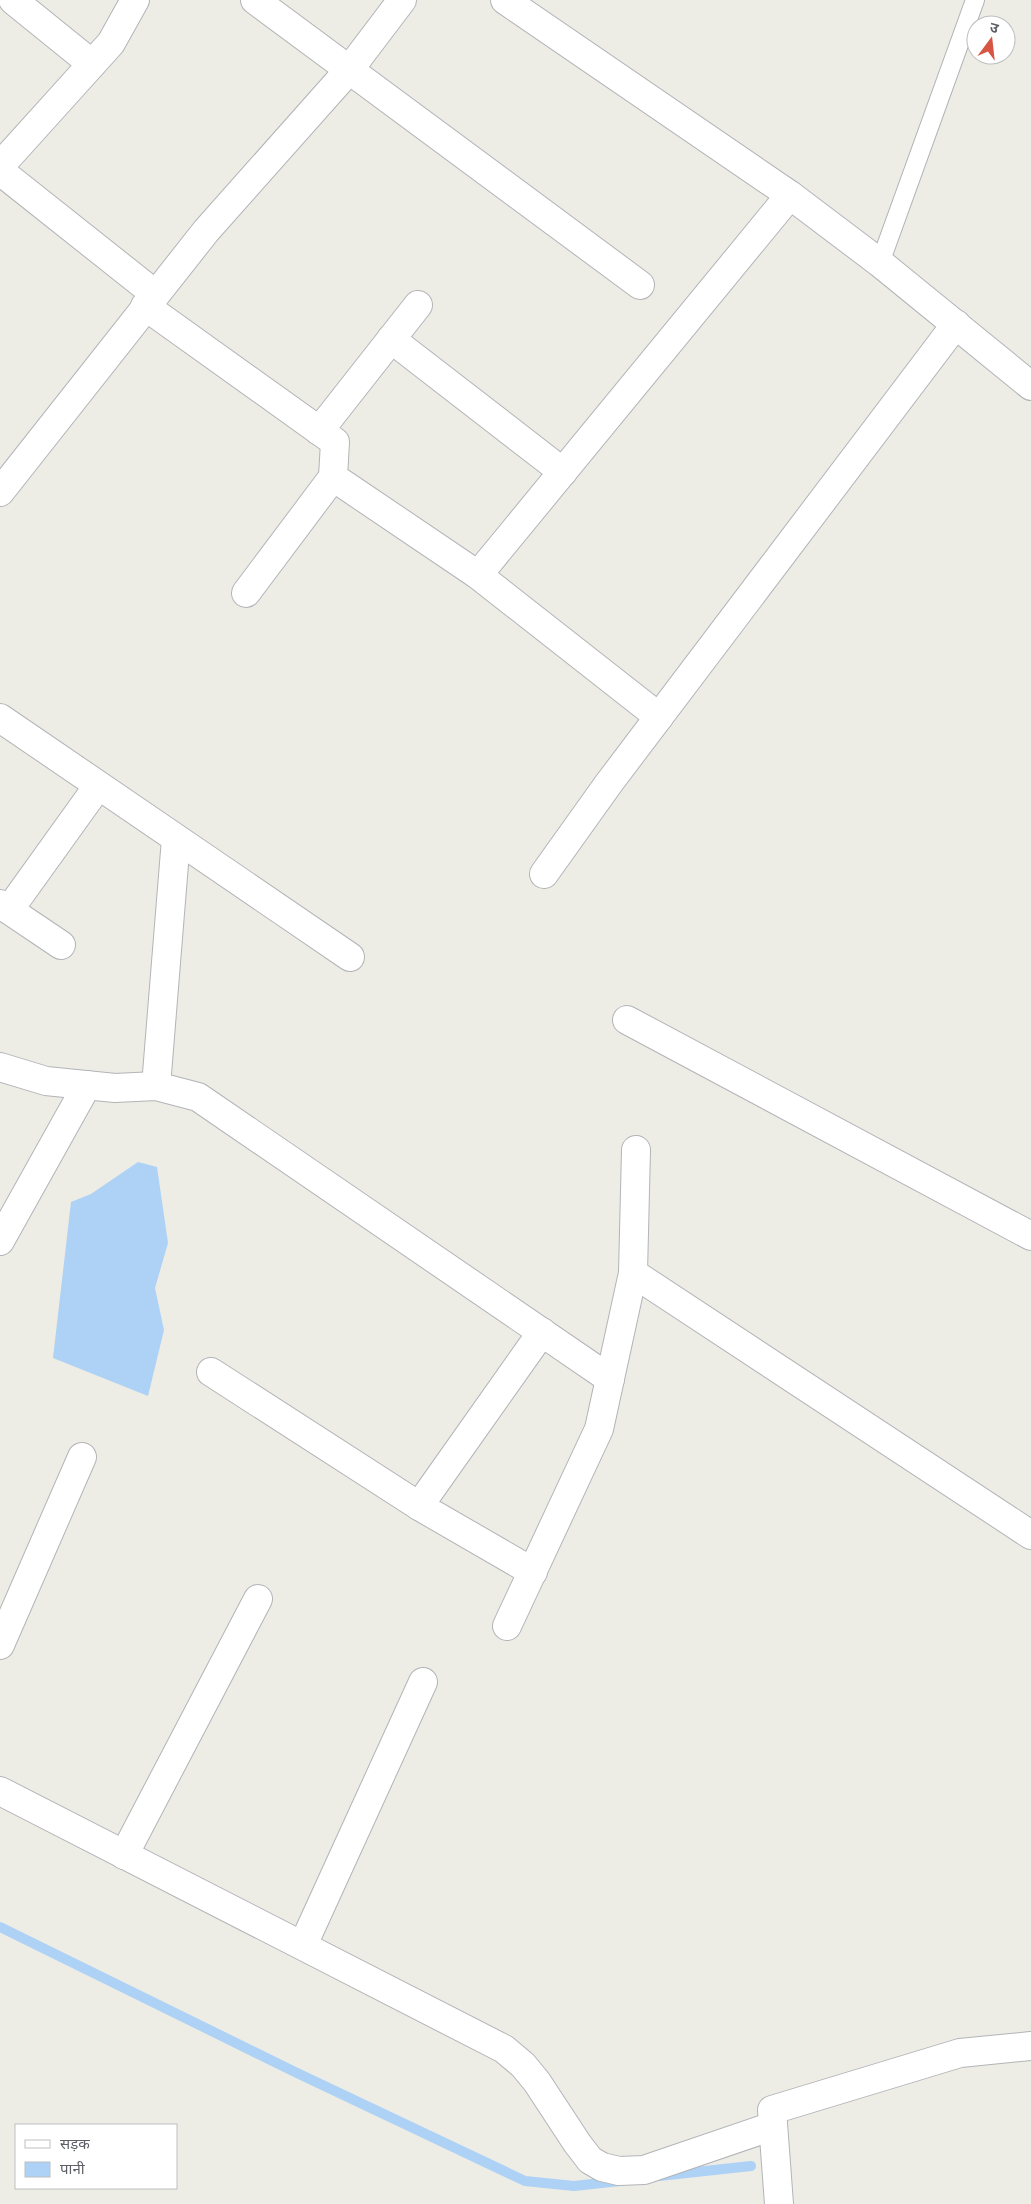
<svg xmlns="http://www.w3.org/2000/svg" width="1031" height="2204" font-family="'Exo 2','Noto Sans Devanagari',sans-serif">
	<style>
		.water { fill: #add2f5 }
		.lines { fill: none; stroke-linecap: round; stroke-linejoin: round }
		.stream { stroke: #add2f5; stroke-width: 10 }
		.lane-casing { stroke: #b2b4b8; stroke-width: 20 }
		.street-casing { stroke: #b2b4b8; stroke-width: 30 }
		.lane { stroke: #fff; stroke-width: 18 }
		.street { stroke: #fff; stroke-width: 28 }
	</style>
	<rect width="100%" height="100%" fill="#edece5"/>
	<polygon class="water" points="138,1162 157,1167 168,1243 155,1288 164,1330 148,1396 53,1358 71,1202 91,1194"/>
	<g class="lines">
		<g class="stream">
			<polyline points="0,1927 295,2072 525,2181 574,2186 620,2181"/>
			<polyline points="659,2176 751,2166"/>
		</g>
		<defs>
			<polyline id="lane" points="880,263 975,0"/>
			<g id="street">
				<polyline points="13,0 92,64"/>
				<polyline points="255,0 640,285"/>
				<polyline points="505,0 790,195 880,263 1031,386"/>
				<polyline points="0,166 111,43 135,0"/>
				<polyline points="0,171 155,294"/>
				<polyline points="145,306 335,442 333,477"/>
				<polyline points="391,339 563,472"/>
				<polyline points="319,431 418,305"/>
				<polyline points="0,492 206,231 349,70 402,0"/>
				<polyline points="478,575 790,195"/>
				<polyline points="246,593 333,477 478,575 659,717"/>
				<polyline points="0,718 350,957"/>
				<polyline points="544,874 609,783 956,324"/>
				<polyline points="0,904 61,945"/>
				<polyline points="9,910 98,786"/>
				<polyline points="627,1020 1031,1236"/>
				<polyline points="0,1067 46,1081 115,1088 156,1086 198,1097 610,1379"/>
				<polyline points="156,1086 176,839"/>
				<polyline points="0,1241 87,1085"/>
				<polyline points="633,1273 1031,1535"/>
				<polyline points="211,1372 419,1506 533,1572"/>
				<polyline points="419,1506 542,1332"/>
				<polyline points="507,1626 599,1429 633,1273 636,1150"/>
				<polyline points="0,1645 82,1457"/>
				<polyline points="0,1791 504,2049 523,2065 537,2082 577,2143 590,2160 602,2167 619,2171 644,2170 773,2126"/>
				<polyline points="124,1855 258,1599"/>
				<polyline points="303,1945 423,1682"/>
				<polyline points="779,2204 772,2110 960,2053 1031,2046"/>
			</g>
		</defs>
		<use href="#lane" class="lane-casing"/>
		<use href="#street" class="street-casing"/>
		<use href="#lane" class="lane"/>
		<use href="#street" class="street"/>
	</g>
	<rect x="15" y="2124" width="162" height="65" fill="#ffffff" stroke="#bebfc1"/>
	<rect x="25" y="2140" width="25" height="8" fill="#ffffff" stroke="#bebfc1"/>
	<text x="60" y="2149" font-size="15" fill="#5d5f64">सड़क</text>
	<rect x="25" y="2162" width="25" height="15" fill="#add2f5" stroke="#bebfc1"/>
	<text x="60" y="2174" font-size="15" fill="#5d5f64">पानी</text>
	<g transform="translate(991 40) rotate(15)"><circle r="24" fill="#ffffff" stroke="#bebfc1"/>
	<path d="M0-4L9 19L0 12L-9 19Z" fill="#d65643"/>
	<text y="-8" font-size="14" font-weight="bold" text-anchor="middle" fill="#5d5f64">उ</text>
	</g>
</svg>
